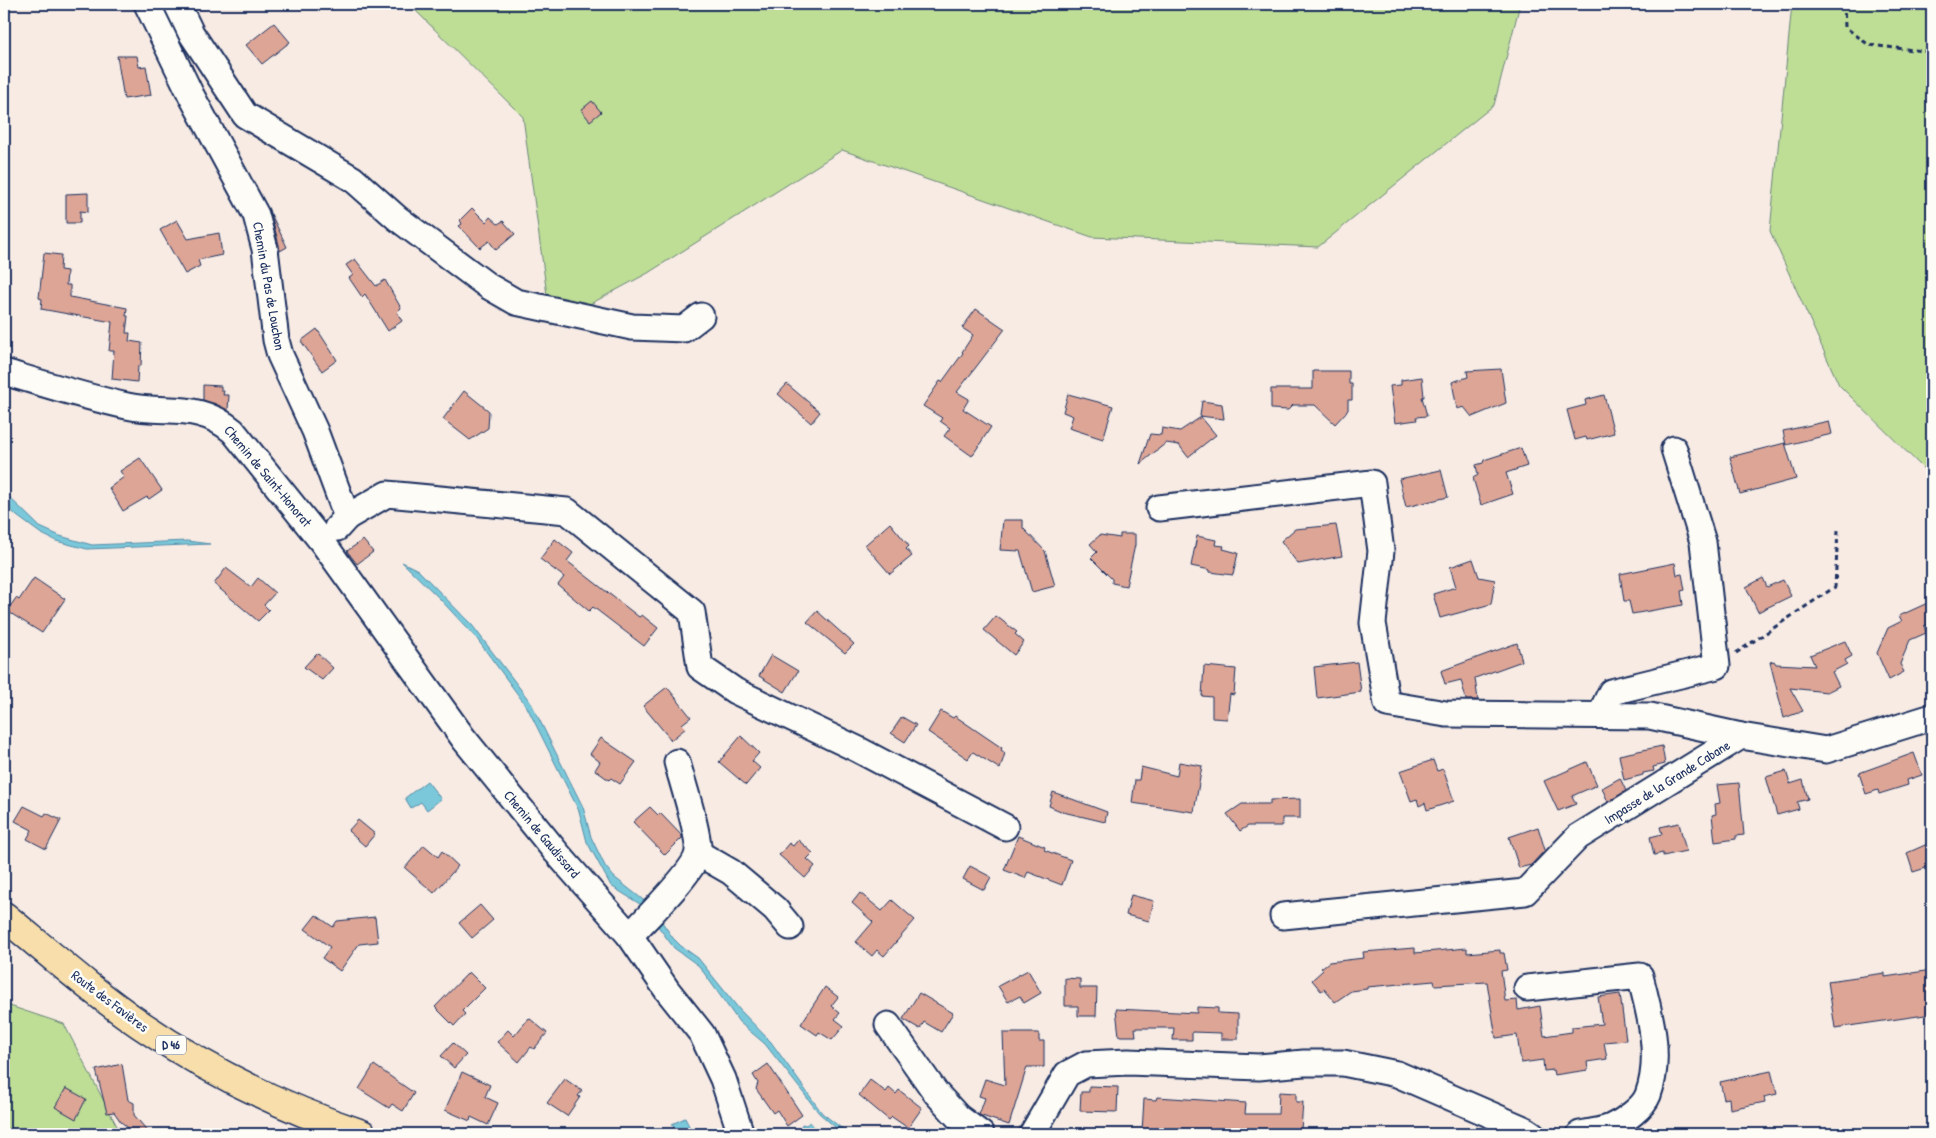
<svg xmlns="http://www.w3.org/2000/svg" width="1936" height="1138" font-family="'Patrick Hand',sans-serif">
	<style>
		.green { fill: #bedd95; stroke: #6c867a }
		.water { fill: #7ac8d9; stroke: #548ba8 }
		.building { fill: #dda596; stroke: #1b2f5e }
		.lines { fill: none; stroke-linecap: round; stroke-linejoin: round }
		.minor-casing { stroke: #1b2f5e; stroke-width: 29 }
		.major-casing { stroke: #1b2f5e; stroke-width: 31 }
		.path { stroke: #1b2f5e; stroke-width: 3; stroke-dasharray: 5 4; stroke-linecap: butt }
		.minor { stroke: #fdfcf7; stroke-width: 25 }
		.major { stroke: #f8deab; stroke-width: 28 }
		.labels { text-anchor: middle; stroke-width: 5; stroke-linejoin: round; paint-order: stroke }
		.shield { fill: #fdfcf7; stroke: #5f6c8c; stroke-width: 1 }
		.shield-label { font-size: 12px; font-weight: bold; fill: #1b2f5e }
		.street-label { font-size: 14px; fill: #1b2f5e; stroke: #fdfcf7 }
	</style>
	<rect width="100%" height="100%" fill="#f7ebe4"/>
	<filter id="ink" filterUnits="userSpaceOnUse"><feTurbulence type="fractalNoise" baseFrequency=".02" numOctaves="2"/><feDisplacementMap in="SourceGraphic" scale="10" xChannelSelector="R" yChannelSelector="G"/><feConvolveMatrix kernelMatrix="1 2 1 2 8 2 1 2 1" color-interpolation-filters="sRGB"/></filter>
	<g filter="url(#ink)">
		<g class="green">
			<polygon points="409,4 1520,4 1494,105 1318,247 1092,237 842,150 648,273 551,325 523,117"/>
			<polygon points="1792,4 1932,4 1932,477 1839,385 1770,231"/>
			<polygon points="4,1004 64,1024 121,1134 4,1134"/>
		</g>
		<g class="water">
			<polygon points="4,492 40,527 60,536 92,545 187,541 210,544 87,549 56,541 40,533 17,516 4,504"/>
			<polygon points="402,562 418,570 472,625 531,703 583,807 591,837 605,866 614,877 651,906 673,938 681,946 698,958 739,1009 771,1042 822,1113 849,1134 843,1134 819,1113 765,1044 739,1022 699,966 674,948 643,906 611,886 587,842 579,811 527,707 477,639 440,599"/>
			<polygon points="427,781 441,799 427,810 421,802 411,808 405,798"/>
			<polygon points="685,1118 693,1134 677,1134 672,1124"/>
			<polygon points="810,1122 819,1134 804,1134 800,1130 802,1124 806,1125"/>
		</g>
		<g class="building">
			<polygon points="274,23 290,42 262,64 246,45"/>
			<polygon points="117,56 137,56 139,67 146,66 151,95 124,99"/>
			<polygon points="592,101 601,112 590,121 581,110"/>
			<polygon points="88,193 88,212 80,211 80,223 66,223 66,194"/>
			<polygon points="472,208 486,222 490,217 498,224 503,221 515,234 496,250 489,241 480,248 459,226 462,224 460,220"/>
			<polygon points="271,214 287,247 280,251 279,245"/>
			<polygon points="177,220 188,239 219,233 222,255 198,260 200,266 185,274 160,230"/>
			<polygon points="44,253 61,255 60,270 67,271 66,285 70,285 70,297 127,308 126,316 128,316 126,333 130,333 129,341 142,343 141,366 138,366 137,382 112,379 114,351 109,351 112,322 41,309 42,299 39,298"/>
			<polygon points="355,259 376,286 385,280 401,308 397,312 402,321 388,331 365,294 362,297 349,278 353,275 346,265"/>
			<polygon points="976,309 1005,329 957,392 969,399 963,409 991,427 972,456 944,436 950,428 940,421 942,418 923,406 940,381 942,382 963,353 962,352 973,335 962,328"/>
			<polygon points="317,329 337,360 322,371 301,341"/>
			<polygon points="1501,369 1506,403 1472,417 1464,407 1457,409 1452,382 1468,377 1467,371"/>
			<polygon points="1313,371 1349,371 1349,384 1352,384 1352,400 1348,400 1348,410 1335,424 1315,405 1293,405 1288,410 1271,409 1271,389 1313,389"/>
			<polygon points="1422,377 1424,397 1422,397 1427,416 1416,417 1417,420 1395,423 1390,386 1401,385 1401,380"/>
			<polygon points="787,384 820,412 811,423 778,394"/>
			<polygon points="203,385 221,386 221,391 224,391 223,395 229,395 228,410 203,400"/>
			<polygon points="464,391 489,411 488,428 470,440 443,419"/>
			<polygon points="1068,394 1113,406 1103,439 1069,428 1073,416 1063,412"/>
			<polygon points="1604,395 1614,433 1587,440 1586,437 1575,440 1567,410 1586,405 1585,400"/>
			<polygon points="1202,401 1222,404 1224,419 1200,416"/>
			<polygon points="1201,417 1216,435 1188,457 1179,445 1166,443 1140,464 1150,434 1161,435 1162,428 1180,431"/>
			<polygon points="1829,421 1832,434 1786,445 1783,431"/>
			<polygon points="1785,443 1796,479 1740,494 1730,457"/>
			<polygon points="1521,448 1527,466 1506,473 1513,494 1481,505 1473,478 1478,475 1476,465 1483,463 1484,460"/>
			<polygon points="140,458 162,490 149,499 147,497 123,511 109,488 124,477 120,471"/>
			<polygon points="1441,470 1448,497 1406,507 1399,479"/>
			<polygon points="1003,520 1023,520 1023,528 1045,551 1055,586 1032,592 1020,551 1000,550"/>
			<polygon points="890,523 909,546 906,549 912,556 890,574 865,545"/>
			<polygon points="1336,525 1342,556 1298,564 1281,541 1295,529"/>
			<polygon points="1120,534 1135,534 1135,545 1126,586 1112,583 1112,579 1091,558 1097,552 1090,544 1100,535 1120,538"/>
			<polygon points="1197,536 1216,540 1215,545 1224,546 1223,549 1238,553 1233,575 1210,572 1210,570 1191,566"/>
			<polygon points="555,539 573,553 567,561 639,617 642,615 658,628 644,646 593,607 589,611 558,585 564,577 540,559"/>
			<polygon points="363,540 373,552 357,564 347,551"/>
			<polygon points="1473,559 1479,577 1495,580 1491,604 1440,618 1433,594 1456,587 1450,567"/>
			<polygon points="1675,563 1677,575 1682,574 1685,590 1681,591 1683,605 1632,614 1629,601 1624,601 1620,574"/>
			<polygon points="226,568 251,587 258,578 275,593 264,605 269,610 258,621 214,584"/>
			<polygon points="34,578 65,599 42,633 7,611 16,598 19,600"/>
			<polygon points="1763,578 1767,587 1783,580 1791,596 1758,612 1746,587"/>
			<polygon points="1932,601 1932,622 1924,626 1926,633 1910,640 1900,664 1904,672 1889,680 1877,653 1888,628 1902,621 1899,616"/>
			<polygon points="817,611 854,644 845,653 807,622"/>
			<polygon points="996,616 1017,632 1015,634 1024,642 1014,655 984,630"/>
			<polygon points="1845,641 1852,656 1845,660 1847,664 1832,672 1839,686 1827,692 1790,688 1803,711 1784,718 1770,662 1774,661 1776,664 1815,666 1810,655"/>
			<polygon points="1517,643 1522,661 1475,678 1478,700 1466,700 1461,680 1445,684 1441,671"/>
			<polygon points="317,653 333,668 322,680 304,667"/>
			<polygon points="771,655 798,671 785,692 759,676"/>
			<polygon points="1357,662 1361,692 1317,698 1314,667"/>
			<polygon points="1204,666 1236,669 1234,695 1230,694 1227,719 1212,718 1212,697 1202,696"/>
			<polygon points="667,687 691,717 682,724 686,728 671,740 643,706"/>
			<polygon points="941,711 953,718 955,716 1002,748 1001,750 1005,753 1000,769 973,752 968,759 928,732"/>
			<polygon points="902,717 916,725 905,742 891,733"/>
			<polygon points="741,736 759,753 752,761 760,768 746,785 719,762"/>
			<polygon points="601,738 636,762 620,784 611,778 609,780 595,770 600,762 590,754"/>
			<polygon points="1662,746 1665,764 1653,767 1654,771 1643,773 1643,775 1624,780 1619,755"/>
			<polygon points="1914,753 1922,775 1907,780 1908,785 1879,794 1878,790 1866,794 1859,773"/>
			<polygon points="1433,760 1437,771 1443,769 1454,801 1427,810 1425,803 1419,806 1417,799 1411,801 1400,771"/>
			<polygon points="1179,762 1202,766 1194,812 1132,803 1135,780 1139,780 1141,767 1177,776"/>
			<polygon points="1587,762 1597,785 1572,796 1576,804 1558,811 1544,781"/>
			<polygon points="1786,771 1790,784 1803,780 1808,799 1797,802 1799,809 1777,815 1766,777"/>
			<polygon points="1620,778 1626,791 1608,802 1602,788"/>
			<polygon points="1739,783 1744,835 1736,836 1736,839 1715,842 1712,815 1716,814 1715,804 1720,803 1717,785"/>
			<polygon points="1053,792 1107,812 1105,822 1063,812 1049,806"/>
			<polygon points="1300,799 1300,818 1282,818 1282,826 1248,826 1240,831 1227,814 1242,804 1270,804 1270,800"/>
			<polygon points="24,806 44,816 46,813 61,820 46,849 27,839 32,830 15,821"/>
			<polygon points="650,807 658,815 660,813 682,836 682,838 665,855 633,822"/>
			<polygon points="358,820 375,834 365,846 348,831"/>
			<polygon points="1679,823 1686,851 1663,856 1663,853 1654,855 1650,837 1662,834 1660,827"/>
			<polygon points="1538,827 1545,850 1531,865 1519,868 1509,837"/>
			<polygon points="1018,836 1045,847 1044,850 1071,860 1062,885 1028,872 1025,878 1004,870"/>
			<polygon points="798,840 813,853 807,859 815,866 805,878 779,855 789,843 793,846"/>
			<polygon points="1932,842 1932,866 1913,872 1907,853"/>
			<polygon points="424,845 438,857 442,851 458,866 434,893 405,868"/>
			<polygon points="970,866 991,877 984,890 963,879"/>
			<polygon points="860,893 882,911 892,900 915,920 884,956 877,950 872,956 856,942 873,922 852,903"/>
			<polygon points="1131,895 1154,901 1149,921 1126,915"/>
			<polygon points="480,905 493,920 472,938 459,923"/>
			<polygon points="316,915 333,927 337,921 375,917 378,942 359,944 340,971 322,958 330,947 305,929"/>
			<polygon points="1415,948 1415,953 1467,948 1467,953 1500,950 1500,953 1504,953 1507,970 1501,971 1505,1001 1517,1000 1518,1010 1540,1006 1544,1036 1572,1032 1572,1027 1602,1024 1598,997 1620,994 1626,1040 1604,1042 1607,1059 1587,1062 1588,1070 1554,1075 1553,1070 1544,1071 1543,1060 1521,1063 1517,1035 1496,1038 1487,982 1435,985 1434,981 1367,987 1367,989 1351,991 1335,1002 1324,989 1321,991 1312,980 1323,970 1321,968 1329,962 1364,958 1363,952"/>
			<polygon points="1028,970 1041,993 1024,1003 1020,996 1008,1002 998,986"/>
			<polygon points="1932,970 1932,1014 1835,1028 1828,981 1885,973 1885,977"/>
			<polygon points="469,972 485,988 462,1011 465,1014 454,1026 435,1007"/>
			<polygon points="1065,978 1080,979 1080,988 1097,988 1096,1016 1078,1016 1078,1006 1065,1006"/>
			<polygon points="825,987 838,997 831,1006 840,1013 835,1019 844,1026 832,1040 819,1032 817,1035 801,1024"/>
			<polygon points="919,993 953,1013 941,1032 924,1022 920,1029 903,1019"/>
			<polygon points="1197,1007 1218,1008 1218,1013 1238,1014 1238,1039 1221,1039 1221,1033 1192,1032 1192,1040 1173,1040 1174,1028 1135,1028 1136,1036 1119,1036 1116,1009 1197,1013"/>
			<polygon points="529,1018 547,1033 534,1049 531,1047 519,1062 497,1042 508,1030 514,1036"/>
			<polygon points="1003,1033 1039,1033 1039,1041 1044,1041 1044,1067 1027,1067 1009,1125 979,1115 985,1098 979,1096 985,1079 1005,1085"/>
			<polygon points="453,1043 466,1055 454,1068 441,1056"/>
			<polygon points="122,1064 128,1100 134,1103 134,1115 150,1134 136,1134 121,1122 114,1112 107,1113 96,1070"/>
			<polygon points="768,1064 802,1115 787,1126 777,1110 773,1113 756,1089 758,1083 753,1075"/>
			<polygon points="374,1065 414,1093 403,1111 392,1104 389,1108 359,1089"/>
			<polygon points="1771,1071 1777,1094 1764,1097 1765,1102 1730,1109 1729,1098 1724,1099 1720,1082"/>
			<polygon points="462,1072 490,1085 485,1097 498,1103 488,1125 471,1117 470,1121 445,1110"/>
			<polygon points="565,1079 582,1091 578,1096 580,1097 567,1116 547,1103"/>
			<polygon points="870,1080 886,1092 889,1088 896,1094 899,1090 922,1108 908,1128 892,1117 889,1120 859,1095"/>
			<polygon points="1089,1086 1118,1087 1117,1112 1080,1111 1081,1092 1089,1092"/>
			<polygon points="66,1088 86,1099 76,1119 55,1107"/>
			<polygon points="1279,1092 1296,1093 1296,1102 1303,1102 1301,1130 1288,1130 1288,1134 1223,1134 1206,1133 1207,1130 1179,1129 1178,1134 1142,1132 1144,1099 1156,1100 1157,1097 1246,1103 1245,1114 1278,1114"/>
		</g>
		<g class="lines">
			<defs>
				<g id="minor">
					<polyline points="147,4 191,95 256,215 265,249 276,340 280,355 315,431 347,517 337,528"/>
					<polyline points="177,4 191,33 245,115 353,179 397,218 488,286 516,302 632,327 684,329 701,316"/>
					<path d="M4,372C44,384 85,397 127,406C166,415 198,401 233,431L323,543L464,739L556,852L630,936L667,990L702,1034L723,1079L741,1134"/>
					<polyline points="1159,508 1372,483 1381,551 1373,623 1387,704 1446,714 1650,716 1741,736"/>
					<polyline points="347,517 387,494 567,511 692,612 700,667 735,691 857,749 1005,827"/>
					<polyline points="1600,715 1611,692 1717,666 1703,542 1674,449"/>
					<polyline points="698,853 731,872 775,909 790,927"/>
					<polyline points="1283,916 1525,892 1578,837 1741,736 1826,750 1932,717"/>
					<path d="M630,936C644,920 696,870 698,852C700,836 682,781 677,762"/>
					<path d="M1527,988L1640,976C1650,1014 1662,1057 1648,1095C1643,1108 1624,1121 1611,1127C1601,1131 1590,1132 1580,1134"/>
					<polyline points="888,1025 936,1093 958,1117 981,1134"/>
					<polyline points="1032,1134 1067,1074 1086,1064 1128,1062 1259,1067 1304,1063 1343,1063 1397,1074 1526,1130 1532,1134"/>
				</g>
				<path id="major" d="M4,916C49,953 93,992 141,1025C208,1071 284,1108 362,1134"/>
			</defs>
			<use href="#minor" class="minor-casing"/>
			<use href="#major" class="major-casing"/>
			<g class="path">
				<polyline points="1844,4 1845,27 1869,45 1932,52"/>
				<polyline points="1736,653 1835,587 1838,530"/>
			</g>
			<use href="#minor" class="minor"/>
			<use href="#major" class="major"/>
		</g>
	</g>
	<g class="labels">
		<rect class="shield" x="156" y="1035.5" width="30" height="19" rx="4"/>
		<g class="shield-label">
			<text x="171" y="1049">D 46</text>
		</g>
		<g class="street-label">
			<text transform="translate(269 286) rotate(80)" y="5">Chemin du Pas de Louchon</text>
			<text transform="translate(268 476) rotate(50)" y="5">Chemin de Saint-Honorat</text>
			<text transform="translate(1667 782) rotate(-32)" y="5">Impasse de la Grande Cabane</text>
			<text transform="translate(542 834) rotate(50)" y="5">Chemin de Gaudissard</text>
			<text transform="translate(110 1001) rotate(37)" y="5">Route des Favières</text>
		</g>
	</g>
	<rect width="1936" height="1138" fill="none" stroke="#fdfcf7" stroke-width="20"/>
	<rect x="10" y="10" width="1916" height="1118" fill="none" stroke="#1b2f5e" stroke-width="2" filter="url(#ink)"/>
</svg>
